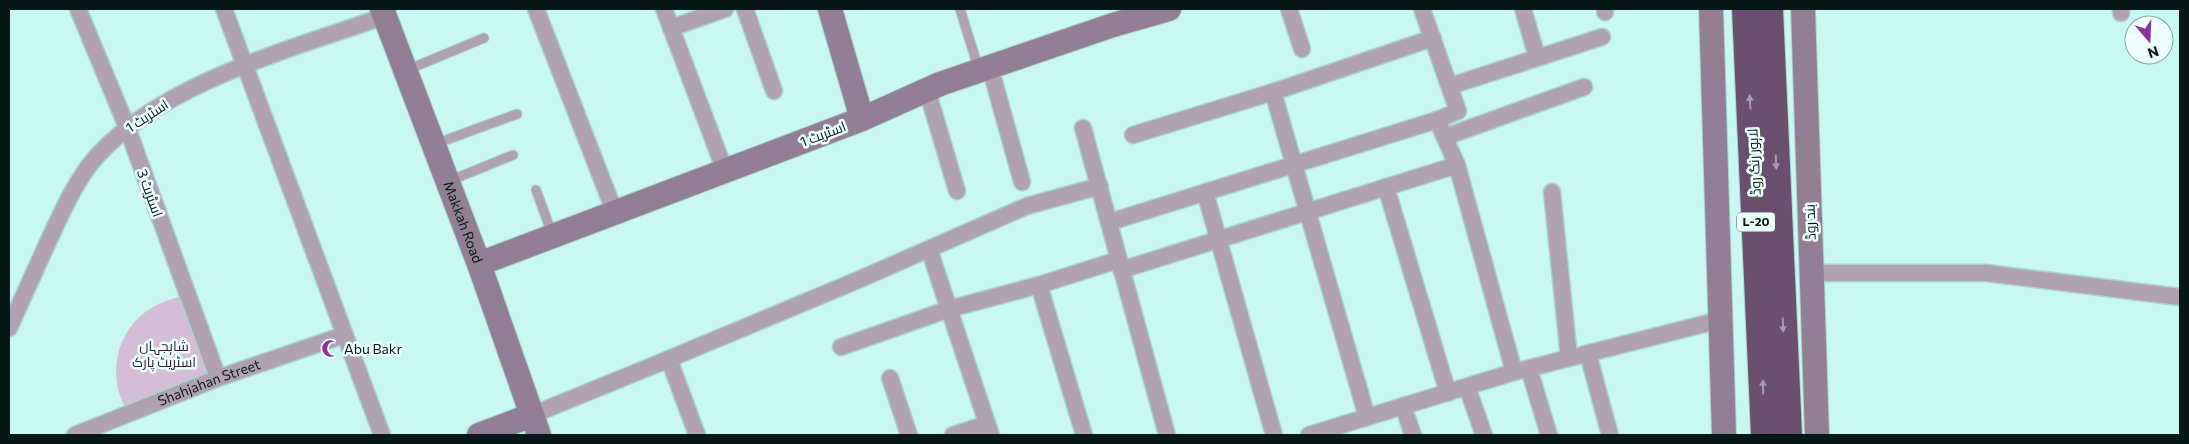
<svg xmlns="http://www.w3.org/2000/svg" width="2189" height="444" font-family="Commissioner,Cairo,sans-serif">
	<style>
		.green { fill: #d4bed7 }
		.lines { fill: none; stroke-linecap: round; stroke-linejoin: round }
		.lane-casing { stroke: #aad4cf; stroke-width: 11 }
		.street-casing { stroke: #aad4cf; stroke-width: 19 }
		.secondary-casing { stroke: #aad4cf; stroke-width: 26 }
		.highway-casing { stroke: #aad4cf; stroke-width: 30 }
		.lane { stroke: #b0a2b2; stroke-width: 9 }
		.street { stroke: #b0a2b2; stroke-width: 16 }
		.secondary { stroke: #927e95; stroke-width: 24 }
		.highway { stroke: #6a4f6e; stroke-width: 28 }
		.oneway { fill: #a49eae }
		.labels { text-anchor: middle; stroke-width: 5; stroke-linejoin: round; paint-order: stroke }
		.shield { fill: #ecfffc; stroke: #4c5e5c; stroke-width: 1 }
		.shield-label { font-size: 12px; font-weight: bold; fill: #071917 }
		.street-label { font-size: 14px; fill: #071917; stroke: #ecfffc }
		.park-label { font-size: 14px; fill: #3d1642; stroke: #ecfffc }
		.poi-label { font-size: 14px; fill: #071917; stroke: #ecfffc; text-anchor: start }
	</style>
	<rect width="100%" height="100%" fill="#c9f8f2"/>
	<path class="green" d="M186,294L218,378L128,415C124,405 118,393 117,382C113,354 125,324 150,309C160,302 175,298 186,294Z"/>
	<g class="lines">
		<defs>
			<g id="lane">
				<polyline points="960,9 979,70"/>
				<polyline points="407,70 484,38"/>
				<polyline points="435,144 517,114"/>
				<polyline points="449,181 513,155"/>
				<polyline points="536,190 553,236"/>
			</g>
			<g id="street">
				<polyline points="78,9 127,127 218,378"/>
				<polyline points="224,9 382,435"/>
				<polyline points="536,9 615,213"/>
				<polyline points="664,9 725,171"/>
				<polyline points="745,9 774,91"/>
				<polyline points="1289,9 1302,49"/>
				<polyline points="1523,9 1537,57"/>
				<polyline points="1605,9 1605,12"/>
				<polyline points="2121,9 2121,13"/>
				<polyline points="671,28 725,9"/>
				<polyline points="990,67 1022,182"/>
				<polyline points="1450,86 1602,37"/>
				<polyline points="927,90 957,191"/>
				<polyline points="1273,92 1367,417"/>
				<polyline points="1437,120 1457,165 1514,372"/>
				<polyline points="1083,128 1167,435"/>
				<polyline points="1133,135 1273,92 1433,38"/>
				<polyline points="1445,137 1584,87"/>
				<polyline points="1386,187 1448,393"/>
				<polyline points="1205,192 1274,435"/>
				<polyline points="1552,192 1569,358"/>
				<polyline points="1110,222 1437,120 1458,111 1422,9"/>
				<polyline points="929,249 991,435"/>
				<polyline points="1121,270 1457,165"/>
				<polyline points="1811,273 1986,273 2180,297"/>
				<polyline points="1039,285 1084,435"/>
				<path d="M9,328C22,299 35,271 48,242C62,212 75,181 97,156C164,82 292,49 385,16"/>
				<polyline points="841,347 949,309 1039,285 1118,260"/>
				<polyline points="1588,354 1610,435"/>
				<polyline points="669,359 858,280 1027,206 1100,186"/>
				<polyline points="1529,369 1549,435"/>
				<polyline points="890,378 909,435"/>
				<polyline points="1467,387 1484,435"/>
				<polyline points="1403,406 1413,435"/>
				<polyline points="532,415 669,359 697,435"/>
				<path id="s1" d="M75,435L218,378L344,335"/>
				<polyline points="953,435 987,424"/>
				<polyline points="1309,435 1514,372 1720,320"/>
			</g>
			<g id="secondary">
				<path id="s2" d="M382,9L479,264L539,435"/>
				<polyline points="830,9 862,119"/>
				<polyline points="1711,9 1724,435"/>
				<polyline points="1803,9 1817,435"/>
				<polyline points="479,264 862,119 940,84 1113,25 1169,9"/>
				<polyline points="479,435 532,415"/>
			</g>
			<g id="highway">
				<polyline points="1746,9 1765,435"/>
				<polyline points="1769,9 1788,435"/>
			</g>
		</defs>
		<use href="#lane" class="lane-casing"/>
		<use href="#street" class="street-casing"/>
		<use href="#secondary" class="secondary-casing"/>
		<use href="#highway" class="highway-casing"/>
		<use href="#lane" class="lane"/>
		<use href="#street" class="street"/>
		<use href="#secondary" class="secondary"/>
		<use href="#highway" class="highway"/>
	</g>
	<defs><path id="oneway-solid" d="M-6-.8H1V-3.2L6.5 0L1 3.2V.8H-6Z" transform="scale(1.25)"/></defs>
	<g class="oneway">
		<use href="#oneway-solid" transform="translate(1750 102) rotate(-93)"/>
		<use href="#oneway-solid" transform="translate(1776 162) rotate(88)"/>
		<use href="#oneway-solid" transform="translate(1783 325) rotate(88)"/>
		<use href="#oneway-solid" transform="translate(1763 387) rotate(-92)"/>
	</g>
	<defs>
		<symbol id="mosque-bare" viewBox="-9 -9 18 18"><path d="M3.5-4.9A6 6 0 1 0 3.5 4.9A5 5 0 1 1 3.5-4.9Z" fill="#8e319b" stroke="#ecfffc" stroke-width="2.5" paint-order="stroke"/></symbol>
	</defs>
	<g fill-rule="evenodd">
		<use href="#mosque-bare" x="318" y="336" width="25" height="25"/>
	</g>
	<g class="labels">
		<rect class="shield" x="1737" y="212.5" width="38" height="19" rx="4"/>
		<g class="shield-label">
			<text x="1756" y="226">L-20</text>
		</g>
		<g class="street-label">
			<text transform="translate(147 116) rotate(-33)" y="5">اسٹریٹ 1</text>
			<text transform="translate(823 134) rotate(-21)" y="5">اسٹریٹ 1</text>
			<text transform="translate(1754 162) rotate(-93)" y="5">لاہور رنگ روڈ</text>
			<text transform="translate(150 193) rotate(70)" y="5">اسٹریٹ 3</text>
			<text dy="5" stroke="none"><textPath href="#s2" startOffset="228">Makkah Road</textPath></text>
			<text transform="translate(1810 222) rotate(-92)" y="5">بند روڈ</text>
			<text dy="5" stroke="none"><textPath href="#s1" startOffset="144">Shahjahan Street</textPath></text>
		</g>
		<g class="park-label">
			<text x="164" y="351">شاہجہاں<tspan x="164" dy="16">اسٹریٹ پارک</tspan></text>
		</g>
		<g class="poi-label">
			<text x="344" y="354">Abu Bakr</text>
		</g>
	</g>
	<rect width="2189" height="444" fill="none" stroke="#071917" stroke-width="20"/>
	<g transform="translate(2149 40) rotate(161)"><circle r="24" fill="#ecfffc" stroke="#90a3a0"/>
	<path d="M0-4L9 19L0 12L-9 19Z" fill="#8e319b"/>
	<text y="-8" font-size="14" font-weight="bold" text-anchor="middle" fill="#071917">N</text>
	</g>
</svg>
